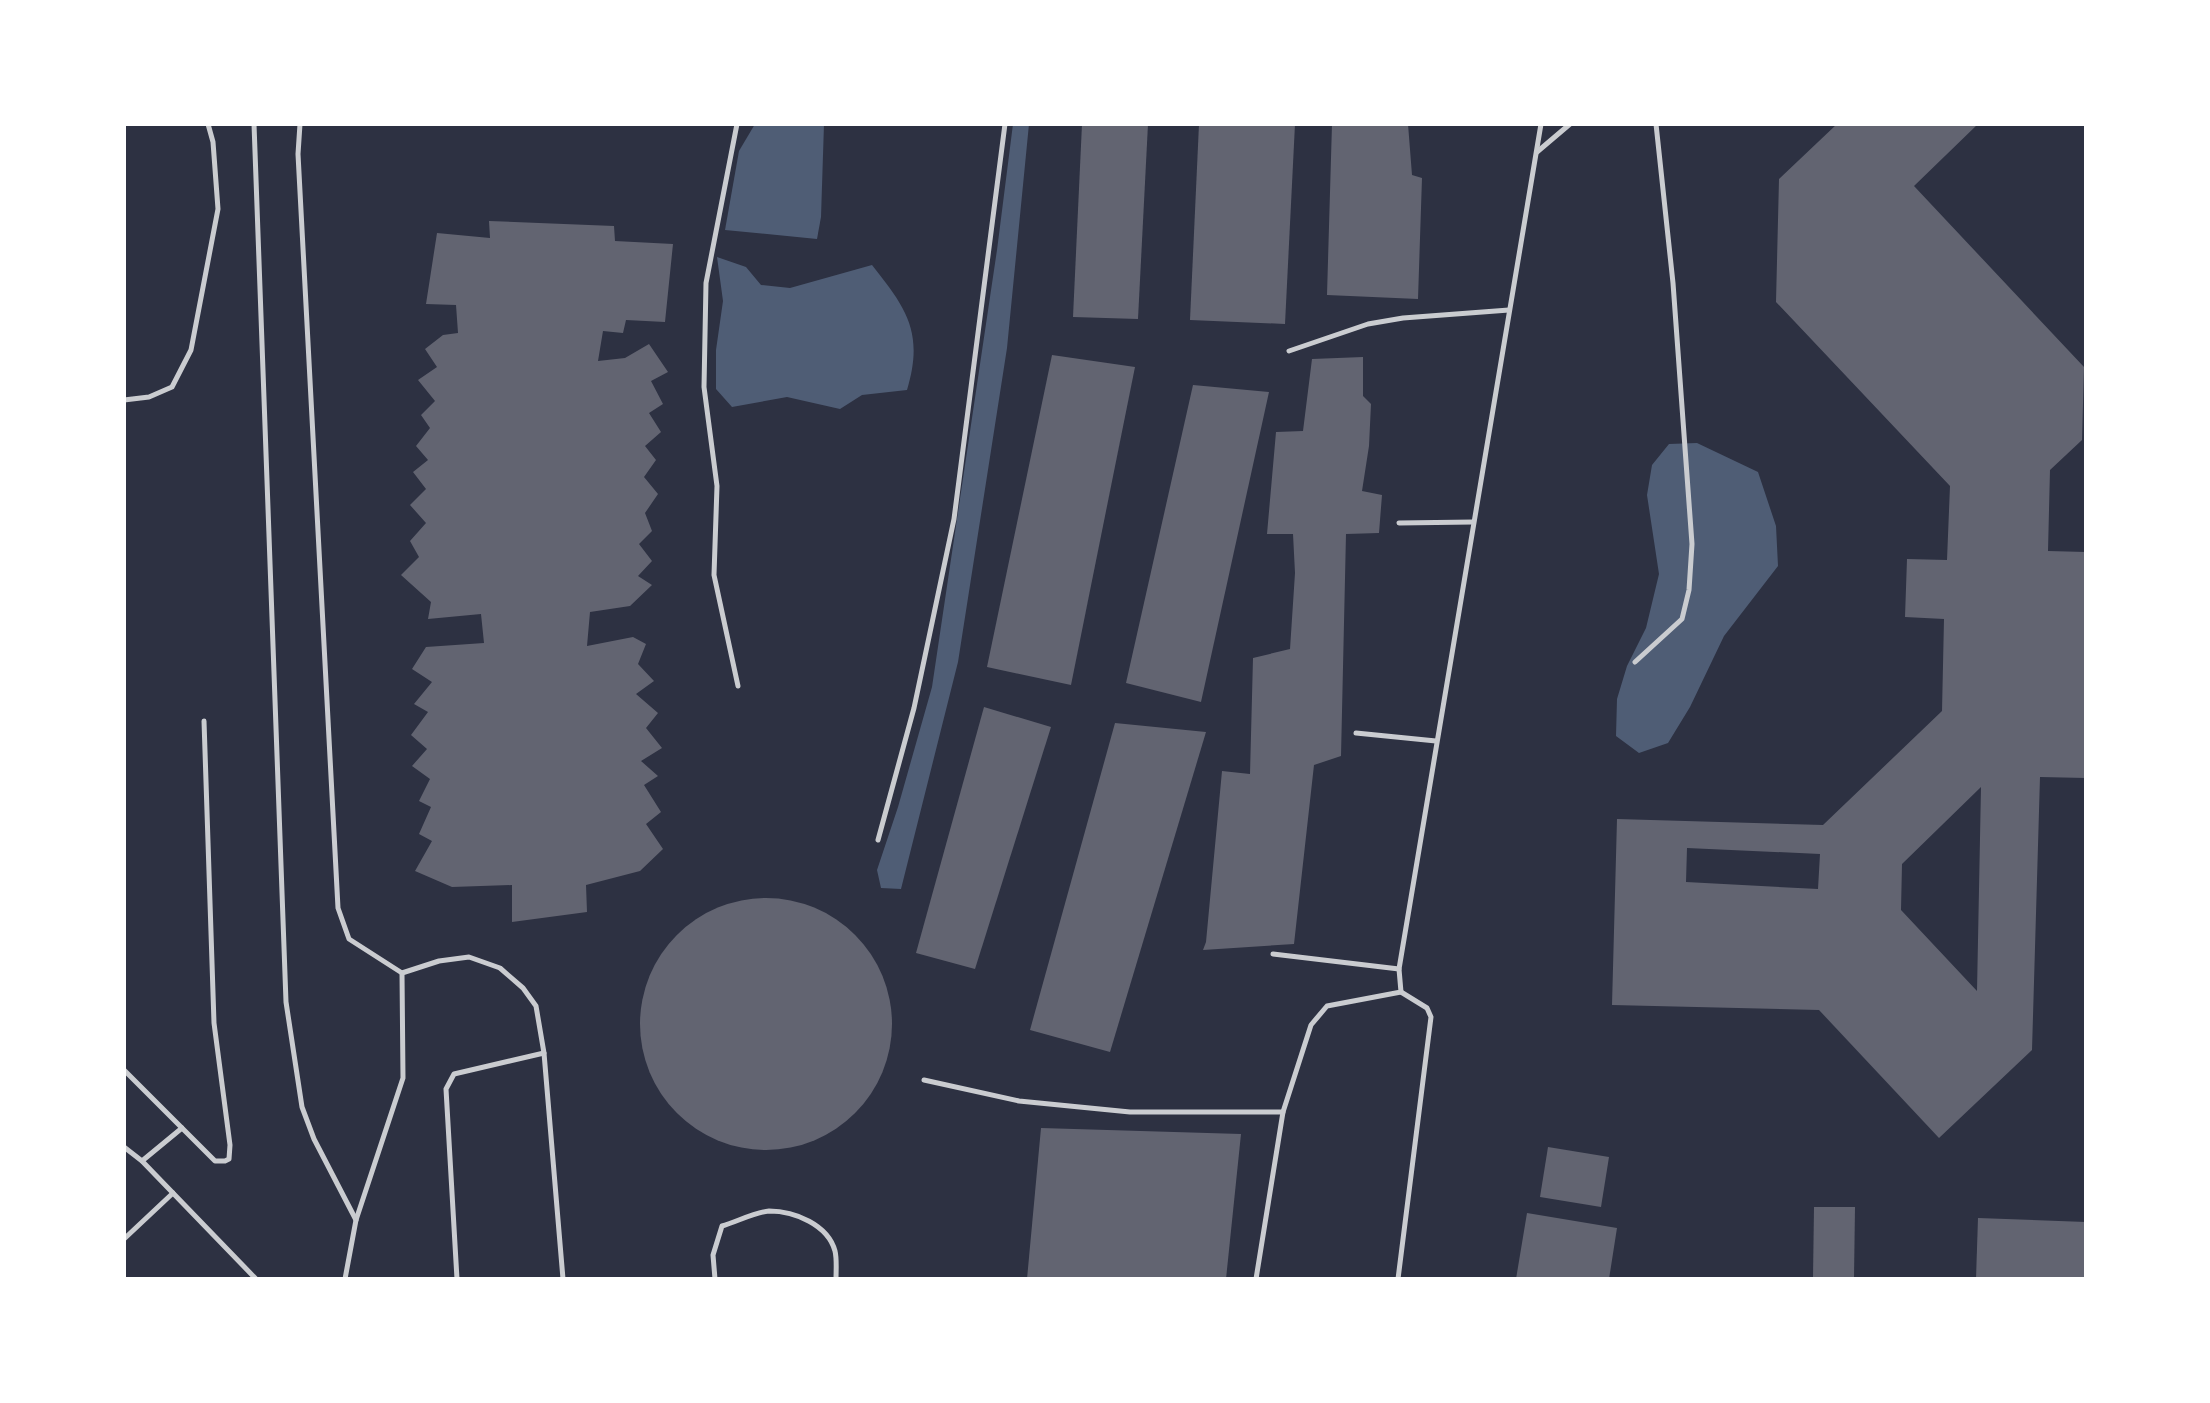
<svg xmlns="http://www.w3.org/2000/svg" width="2210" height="1403" font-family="Figtree,sans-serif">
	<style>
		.water { fill: #4f5d75 }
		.building { fill: #626471; fill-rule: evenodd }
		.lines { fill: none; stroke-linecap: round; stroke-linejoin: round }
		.service { stroke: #caccd0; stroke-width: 5 }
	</style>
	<rect width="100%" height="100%" fill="#2d3142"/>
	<g class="water">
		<polygon points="755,124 824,124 821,217 817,239 725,230 739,151"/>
		<polygon points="1013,124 1029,124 1007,348 958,662 901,889 881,888 877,870 898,807 932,687 997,250"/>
		<path d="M717,257L746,267L761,285L790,288L872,265C907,309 924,333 907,390L862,395L840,409L787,397L732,407L716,389V350L723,301Z"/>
		<polygon points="1697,443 1758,472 1776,526 1778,566 1724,636 1690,707 1668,743 1639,753 1616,736 1617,699 1627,666 1646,628 1659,574 1647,495 1652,465 1669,444"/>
	</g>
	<g class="building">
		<polygon points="1082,124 1148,124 1138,319 1073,317"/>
		<polygon points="1199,124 1295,124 1285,324 1190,320"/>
		<polygon points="1332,124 1408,124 1412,175 1422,178 1418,299 1327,295"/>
		<path d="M1837,124H1978L1914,186L2084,367L2082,440L2050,470L2048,551L2086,552V778L2040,777L2032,1050L1939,1138L1819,1010L1612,1005L1617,819L1823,825L1942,711L1944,619L1905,617L1907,559L1947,560L1950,486L1776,302L1779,179ZM1981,787L1977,991L1901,910L1902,864ZM1687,848L1820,854L1818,889L1686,882Z"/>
		<polygon points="489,221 614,226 615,241 673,244 665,322 626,320 623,333 603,331 598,361 625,358 649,344 668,372 651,381 663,404 649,413 661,432 645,446 656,460 644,477 658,494 645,513 652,531 639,544 652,561 638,576 652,585 630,606 590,612 587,646 633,637 646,644 638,664 654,681 636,694 658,713 646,728 662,748 641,761 658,776 644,785 661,812 646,824 663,849 640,871 586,885 587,912 512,922 512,885 452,887 415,871 432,841 419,834 431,807 419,801 430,779 412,766 427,749 411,735 428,712 414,704 432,682 412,669 426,647 484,643 481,614 428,619 431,602 401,575 419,557 410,541 426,523 410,505 426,489 413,472 428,460 416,446 430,428 421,415 435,401 418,380 437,367 425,349 443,335 458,333 456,305 426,304 437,233 490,238"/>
		<polygon points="1052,355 1135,367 1071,685 987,667"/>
		<polygon points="1363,357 1363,396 1371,404 1369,446 1362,491 1382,495 1379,533 1346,534 1341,756 1314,765 1294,944 1203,950 1206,942 1222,771 1250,774 1253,658 1290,649 1295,573 1293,534 1267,534 1276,432 1303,431 1312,359"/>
		<polygon points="1193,385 1269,392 1201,702 1126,683"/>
		<polygon points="984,707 1051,727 975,969 916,953"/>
		<polygon points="1115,723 1206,732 1110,1052 1030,1030"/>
		<circle cx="766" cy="1024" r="126"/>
		<polygon points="1041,1128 1241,1134 1226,1279 1027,1279"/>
		<polygon points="1548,1147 1609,1157 1601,1207 1540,1197"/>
		<polygon points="1814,1207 1855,1207 1854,1278 1813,1278"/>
		<polygon points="1527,1213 1617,1228 1609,1279 1516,1279"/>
		<polygon points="1978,1218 2086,1222 2086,1279 1976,1279"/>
	</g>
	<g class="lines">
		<g class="service">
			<polyline points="254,124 286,1002 302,1107 314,1139 356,1220"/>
			<polyline points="300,124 298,154 338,908 349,939 402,973"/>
			<polyline points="737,124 706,283 704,387 717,486 714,575 738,686"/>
			<polyline points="1537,152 1570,124"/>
			<polyline points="1289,351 1368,324 1403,318 1509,310"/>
			<polyline points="124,400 149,397 172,387 191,350 218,209 213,142 208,124"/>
			<polyline points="1399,523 1473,522"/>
			<polyline points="1635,662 1682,619 1689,590 1692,544 1673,283 1656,124"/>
			<polyline points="1356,733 1436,741"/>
			<polyline points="878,840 914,708 954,519 1005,124"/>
			<polyline points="1273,954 1399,969 1541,124"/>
			<polyline points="124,1070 215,1161 225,1161 229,1159 230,1145 214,1023 204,721"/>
			<polyline points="924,1080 1019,1101 1130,1112 1283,1112"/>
			<polyline points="124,1147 142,1161 256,1279"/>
			<polyline points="142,1161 182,1128"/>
			<polyline points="124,1239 173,1193"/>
			<polyline points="345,1279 356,1220 403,1078 402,973 439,961 469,957 500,968 523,988 536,1006 544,1053 563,1279"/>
			<polyline points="457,1279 446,1089 454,1074 544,1053"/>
			<path d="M715,1279L713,1255L722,1226C736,1222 755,1212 769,1211C795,1211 828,1225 835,1251C837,1259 836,1270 836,1279"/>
			<polyline points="1256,1279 1283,1112 1311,1025 1327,1006 1401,992 1399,969"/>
			<polyline points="1398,1279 1431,1017 1427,1008 1401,992"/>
		</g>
	</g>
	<rect width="2210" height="1403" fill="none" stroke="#ffffff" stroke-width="252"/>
</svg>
